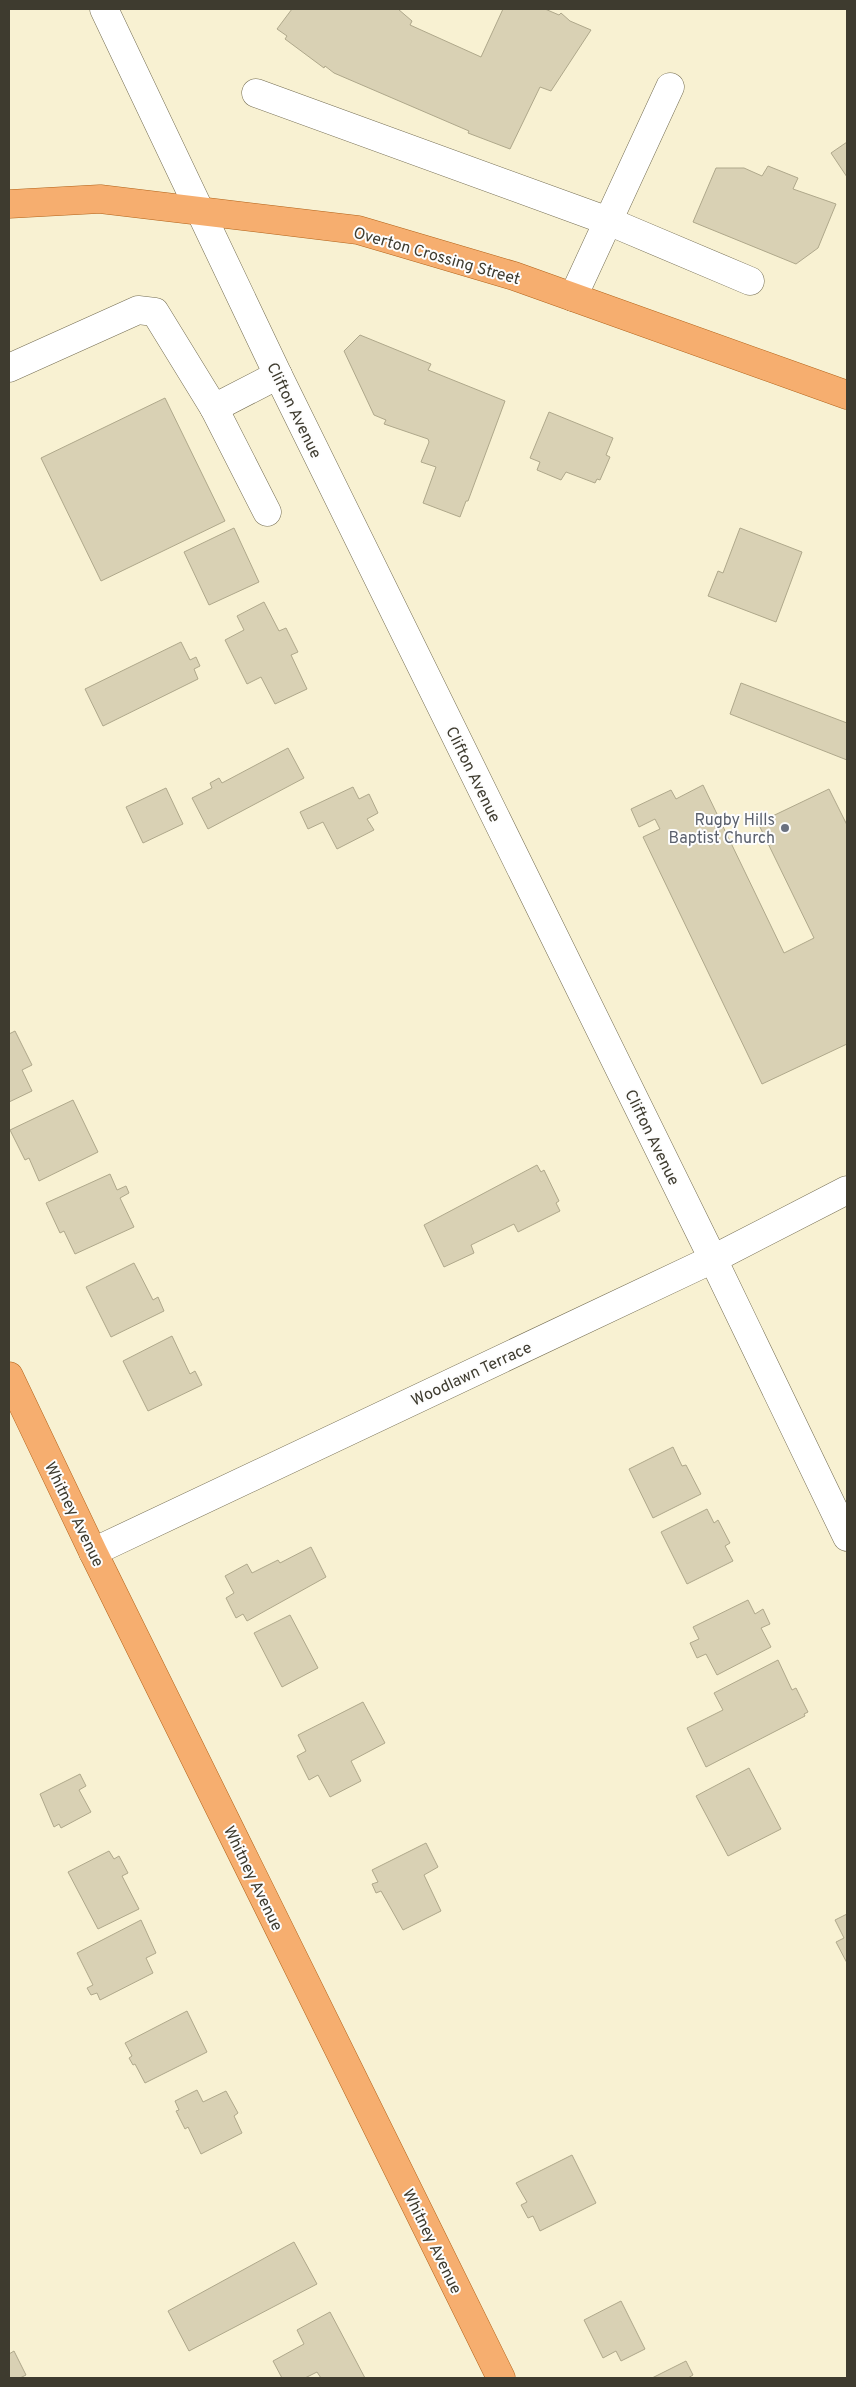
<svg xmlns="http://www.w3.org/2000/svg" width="856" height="2387" font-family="Overpass,sans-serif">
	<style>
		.building { fill: #d9d1b4; stroke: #afa88b }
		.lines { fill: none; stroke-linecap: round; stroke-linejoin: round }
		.minor-casing { stroke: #746d52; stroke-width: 29 }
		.major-casing { stroke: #b2631a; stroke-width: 29 }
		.minor { stroke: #fff; stroke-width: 28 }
		.major { stroke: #f6ae6f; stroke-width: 28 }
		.worship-dot { fill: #6b7280; stroke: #fdfdfd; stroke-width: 2 }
		.labels { text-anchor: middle; stroke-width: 4; stroke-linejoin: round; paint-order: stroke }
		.street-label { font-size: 16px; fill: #3e3b2f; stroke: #fdfdfd }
		.worship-label { font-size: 16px; fill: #5b616d; stroke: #fdfdfd; text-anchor: end }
	</style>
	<rect width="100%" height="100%" fill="#f8f1d2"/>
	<g class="building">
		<polygon points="292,9 398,9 412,21 410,25 481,57 503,9 545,9 559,15 561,13 570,21 591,30 551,91 540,87 510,149 468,133 469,131 334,73 325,66 324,68 285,39 287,36 277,29"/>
		<polygon points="847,142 847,177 831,153"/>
		<polygon points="768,166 798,178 793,189 836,204 818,248 796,264 693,222 716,168 744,168 762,176"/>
		<polygon points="360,335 431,364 428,370 505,401 468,501 466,501 460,517 423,503 436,467 421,462 429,442 428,439 384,424 386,420 374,415 344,351"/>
		<polygon points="165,398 225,521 101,581 41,458"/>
		<polygon points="549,412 613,438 606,455 610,457 600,480 597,479 595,483 566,472 561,480 537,470 540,462 530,458"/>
		<polygon points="234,528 259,582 209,605 184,552"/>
		<polygon points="740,528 802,552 776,622 708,596 718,571 723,573"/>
		<polygon points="264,602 279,631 286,628 298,652 291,655 307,689 275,704 261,677 247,684 225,640 244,630 237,616"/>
		<polygon points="181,642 190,660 196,657 200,666 194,669 198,679 103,726 85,689"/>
		<polygon points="741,683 847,723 847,760 730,714"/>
		<polygon points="288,748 304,778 208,829 192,798 212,788 210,783 219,778 222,783"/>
		<polygon points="703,785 784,953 814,938 758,823 829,789 847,825 847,1044 762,1084 643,837 660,829 655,819 639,827 631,809 671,790 676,799"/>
		<polygon points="353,787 359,799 369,794 378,813 367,819 374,830 337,849 323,822 308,829 300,812"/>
		<polygon points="166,788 183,824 143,843 126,807"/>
		<polygon points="15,1031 32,1065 22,1070 32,1091 9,1102 9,1034"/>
		<polygon points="73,1100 98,1152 39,1181 29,1158 25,1160 10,1130"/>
		<polygon points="537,1165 541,1172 544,1170 559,1201 556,1203 560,1211 518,1232 514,1224 471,1245 474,1253 444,1267 424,1225"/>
		<polygon points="110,1174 117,1190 126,1186 129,1193 120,1198 134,1227 75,1254 64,1231 60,1233 46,1203"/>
		<polygon points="134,1263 153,1300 158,1297 164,1311 111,1337 86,1287"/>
		<polygon points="172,1336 190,1374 195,1371 202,1385 148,1411 123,1361"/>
		<polygon points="673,1447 682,1466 686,1465 701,1494 653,1518 629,1469"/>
		<polygon points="707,1509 714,1523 718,1520 730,1543 725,1546 733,1561 687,1584 661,1532"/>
		<polygon points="311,1547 326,1577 247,1621 243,1614 236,1618 226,1598 234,1593 225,1576 247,1564 252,1573 278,1560 280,1563"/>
		<polygon points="748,1600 755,1614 763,1609 770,1624 761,1628 771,1647 717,1675 706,1654 697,1658 690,1643 699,1639 693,1627"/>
		<polygon points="290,1615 318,1668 282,1687 254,1633"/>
		<polygon points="778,1660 792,1690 796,1688 808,1712 804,1714 805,1716 706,1767 687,1728 723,1710 714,1693"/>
		<polygon points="363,1702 385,1743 351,1761 361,1781 330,1797 318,1775 309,1780 297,1756 306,1751 298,1735"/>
		<polygon points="749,1768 781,1829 728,1856 696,1796"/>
		<polygon points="80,1774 86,1786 79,1790 91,1812 61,1828 59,1824 54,1827 40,1794"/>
		<polygon points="426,1843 438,1867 424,1875 441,1911 403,1930 381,1891 376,1893 372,1884 378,1882 372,1870"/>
		<polygon points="109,1851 114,1859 119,1856 128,1873 122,1876 139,1909 98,1929 68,1872"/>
		<polygon points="847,1914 847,1963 836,1942 844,1938 835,1920"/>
		<polygon points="141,1920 156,1953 146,1958 153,1973 100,2000 97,1993 91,1995 87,1988 93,1985 77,1953"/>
		<polygon points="187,2011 207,2052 145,2083 135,2064 133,2065 129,2058 132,2056 125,2043"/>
		<polygon points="197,2090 203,2102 226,2091 238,2113 234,2116 242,2133 201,2154 188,2127 185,2129 176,2111 179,2110 175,2101"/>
		<polygon points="572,2155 596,2203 540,2231 533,2216 528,2218 521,2205 527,2202 516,2183"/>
		<polygon points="294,2242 317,2284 189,2351 168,2311"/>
		<polygon points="621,2301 645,2349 621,2361 616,2351 603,2358 584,2320"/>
		<polygon points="330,2312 365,2378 321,2378 317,2372 305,2378 282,2378 273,2361 304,2344 297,2330"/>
		<polygon points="14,2351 26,2375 20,2378 9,2378 9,2354"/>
		<polygon points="686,2361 693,2375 688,2378 652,2378"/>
	</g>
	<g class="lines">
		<defs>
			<g id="minor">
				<polyline points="104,9 278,375 713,1259 847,1537"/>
				<polyline points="256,93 608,221 750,281"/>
				<polyline points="573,297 670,87"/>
				<polyline points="9,368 138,310 155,312 214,408 278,375"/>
				<polyline points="214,408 267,512"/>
				<polyline points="93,1552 713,1259 847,1190"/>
			</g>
			<g id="major">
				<polyline points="9,204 100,199 358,230 514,276 847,395"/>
				<polyline points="9,1376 93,1552 501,2378"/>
			</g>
		</defs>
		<use href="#minor" class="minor-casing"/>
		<use href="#major" class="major-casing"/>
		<use href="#minor" class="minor"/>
		<use href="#major" class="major"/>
	</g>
	<circle class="worship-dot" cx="785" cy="828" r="5"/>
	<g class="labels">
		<g class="street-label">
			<text transform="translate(437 255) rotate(16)" y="6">Overton Crossing Street</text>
			<text transform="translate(295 410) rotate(64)" y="6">Clifton Avenue</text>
			<text transform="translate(474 774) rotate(64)" y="6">Clifton Avenue</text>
			<text transform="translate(653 1137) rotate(64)" y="6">Clifton Avenue</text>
			<text transform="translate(471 1373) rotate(-25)" y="6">Woodlawn Terrace</text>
			<text transform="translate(75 1514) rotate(64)" y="6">Whitney Avenue</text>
			<text transform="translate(254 1878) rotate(64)" y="6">Whitney Avenue</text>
			<text transform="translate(433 2241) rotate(64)" y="6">Whitney Avenue</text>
		</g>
		<g class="worship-label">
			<text x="775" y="825">Rugby Hills<tspan x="775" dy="18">Baptist Church</tspan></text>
		</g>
	</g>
	<rect width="856" height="2387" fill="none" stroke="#3e3b2f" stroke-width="20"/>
</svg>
